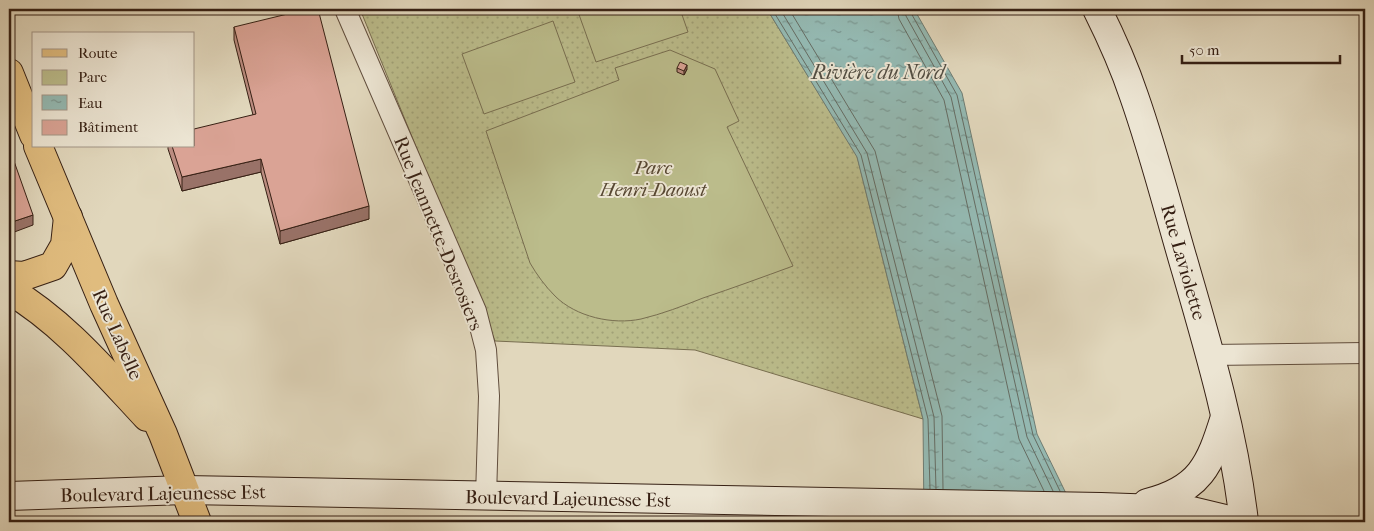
<svg xmlns="http://www.w3.org/2000/svg" width="1374" height="531" font-family="'IM FELL French Canon',serif">
	<style>
		.green { fill: url(#green-dots); stroke: #786e50 }
		.pitch { fill: #bbbc8b; stroke: #786e50 }
		.water { fill: url(#water-ripples); stroke: #6e7c73 }
		.lines { fill: none; stroke-linecap: round; stroke-linejoin: round }
		.shore { stroke: #656c63; stroke-width: 1 }
		.street-casing { stroke: #614e3e; stroke-width: 22 }
		.secondary-casing { stroke: #362014; stroke-width: 30 }
		.primary-casing { stroke: #362014; stroke-width: 30 }
		.street { stroke: #ece5d3; stroke-width: 20 }
		.secondary { stroke: #ece5d3; stroke-width: 28 }
		.primary { stroke: #e0bc7e; stroke-width: 28 }
		.wall { fill: #bb8c80; stroke: #362014 }
		.shaded-wall { fill: #997268; stroke: #362014 }
		.building { fill: #daa395; stroke: #362014 }
		.labels { text-anchor: middle; stroke-width: 4; stroke-linejoin: round; paint-order: stroke }
		.park-label { font-size: 19px; font-style: italic; fill: #574732; stroke: #ece5d3 }
		.street-label { font-size: 19px; fill: #362014; stroke: #ece5d3 }
		.water-label { font-size: 20px; font-style: italic; fill: #524e43; stroke: #ece5d3 }
	</style>
	<defs>
		<pattern id="green-dots" width="8" height="8" patternUnits="userSpaceOnUse" patternTransform="scale(1.25)"><rect width="8" height="8" fill="#bbbc8b"/><path d="M2 2h.1M6 6h.1" fill="none" stroke="#a1a177" stroke-width="1.8" stroke-linecap="round"/></pattern>
		<pattern id="water-ripples" width="26" height="14" patternUnits="userSpaceOnUse" patternTransform="scale(1.25)"><rect width="26" height="14" fill="#94b9b2"/><path d="M2 4q2-2 4 0t4 0M15 11q2-2 4 0t4 0" fill="none" stroke="#7a9690"/></pattern>
	</defs>
	<rect width="100%" height="100%" fill="#e1d7bc"/>
	<filter id="stains"><feTurbulence type="fractalNoise" baseFrequency=".004" numOctaves="4"/><feColorMatrix values="0 0 0 0 .2 0 0 0 0 .09 0 0 0 0 .02 0 0 0 .5 -.17"/></filter>
	<radialGradient id="worn" r=".72"><stop offset=".6" stop-color="#630" stop-opacity="0"/><stop offset="1" stop-color="#630" stop-opacity=".3"/></radialGradient>
	<polygon class="green" points="360,9 767,9 857,156 923,419 695,350 495,341"/>
	<g class="pitch">
		<polygon points="577,9 680,9 688,32 596,62"/>
		<polygon points="553,21 575,82 484,114 462,54"/>
		<path d="M670,50L715,69L739,121L727,127L793,266C763,277 733,288 703,298C683,306 662,314 641,319C613,325 576,317 555,296C545,286 537,275 530,263L486,131L619,80L615,68Z"/>
	</g>
	<polygon class="water" points="767,9 914,9 962,93 1037,434 1080,522 924,522 923,419 857,157"/>
	<g class="lines">
		<g class="shore">
			<polyline points="772,9 861,155 928,419 930,489"/>
			<polyline points="780,9 867,153 934,417 936,489"/>
			<polyline points="789,9 875,151 942,416 943,489"/>
			<polyline points="897,9 899,19 944,100 1019,439 1044,491"/>
			<polyline points="904,9 906,16 951,97 1027,437 1053,491"/>
			<polyline points="910,9 911,13 957,95 1033,435 1060,491"/>
		</g>
		<defs>
			<g id="street">
				<polyline points="345,9 476,311 486,350 489,396 486,497"/>
				<polyline points="1210,355 1365,353"/>
				<polyline points="886,522 887,504"/>
			</g>
			<g id="secondary">
				<path d="M1097,9C1111,37 1124,66 1134,96C1153,150 1167,205 1183,260C1208,346 1234,433 1244,522"/>
				<polyline points="9,496 185,490 1101,507 1188,510 1238,522"/>
				<path d="M1147,503C1200,490 1210,465 1225,417"/>
			</g>
			<g id="primary">
				<polyline points="9,73 34,135"/>
				<polyline points="38,146 104,304 163,434 197,522"/>
				<polyline points="9,275 24,276 53,266 65,245 68,217"/>
				<path d="M9,290C63,322 104,371 147,417"/>
			</g>
		</defs>
		<use href="#street" class="street-casing"/>
		<use href="#secondary" class="secondary-casing"/>
		<use href="#primary" class="primary-casing"/>
		<use href="#street" class="street"/>
		<use href="#secondary" class="secondary"/>
		<use href="#primary" class="primary"/>
	</g>
	<g class="wall">
		<polygon points="234,27 369,219 280,244 261,172 182,191 168,149 168,146 194,146 253,115 234,40"/>
		<polygon points="677,68 687,69 684,75 677,72"/>
	</g>
	<g class="shaded-wall">
		<polygon points="687,65 687,69 684,75 684,71"/>
		<polygon points="261,159 261,172 182,191 182,177"/>
		<polygon points="369,206 369,219 280,244 280,231"/>
		<polygon points="33,215 33,225 9,234 9,223"/>
	</g>
	<g class="building">
		<polygon points="308,9 318,9 369,206 280,231 261,159 182,177 172,146 194,146 194,129 256,114 234,27"/>
		<polygon points="680,62 687,65 684,71 677,68"/>
		<polygon points="9,147 33,215 9,223"/>
		<polygon points="152,518 153,522 73,522"/>
	</g>
	<g class="labels">
		<g class="park-label">
			<text x="653" y="174">Parc<tspan x="653" dy="22">Henri-Daoust</tspan></text>
		</g>
		<g class="street-label">
			<text transform="translate(439 233) rotate(68)" y="7">Rue Jeannette-Desrosiers</text>
			<text transform="translate(1184 262) rotate(74)" y="7">Rue Laviolette</text>
			<text transform="translate(118 334) rotate(66)" y="7">Rue Labelle</text>
			<text transform="translate(163 493) rotate(-1)" y="7">Boulevard Lajeunesse Est</text>
			<text transform="translate(568 498) rotate(1)" y="7">Boulevard Lajeunesse Est</text>
		</g>
		<g class="water-label">
			<text x="878" y="79">Rivière du Nord</text>
		</g>
	</g>
	<rect width="1374" height="531" fill="none" stroke="#e1d7bc" stroke-width="30"/>
	<rect x="10" y="10" width="1354" height="511" fill="none" stroke="#362014" stroke-width="2.5"/>
	<rect x="15" y="15" width="1344" height="501" fill="none" stroke="#362014"/>
	<rect x="32" y="32" width="162" height="115" fill="#ece5d3" stroke="#a39687"/>
	<rect x="42" y="49" width="25" height="8" fill="#e0bc7e" stroke="#a39687"/>
	<text x="78" y="58" font-size="15" fill="#362014">Route</text>
	<rect x="42" y="70" width="25" height="15" fill="#bbbc8b" stroke="#a39687"/>
	<text x="78" y="82" font-size="15" fill="#362014">Parc</text>
	<rect x="42" y="95" width="25" height="15" fill="url(#water-ripples)" stroke="#a39687"/>
	<text x="78" y="108" font-size="15" fill="#362014">Eau</text>
	<rect x="42" y="120" width="25" height="15" fill="#daa395" stroke="#a39687"/>
	<text x="78" y="132" font-size="15" fill="#362014">Bâtiment</text>
	<path d="M1182 55v8h158v-8" fill="none" stroke="#362014" stroke-width="2.5"/>
	<text x="1189" y="55" font-size="15" fill="#362014" stroke="#ece5d3" stroke-width="4" paint-order="stroke">50 m</text>
	<rect width="100%" height="100%" filter="url(#stains)"/>
	<rect width="100%" height="100%" fill="url(#worn)"/>
</svg>
